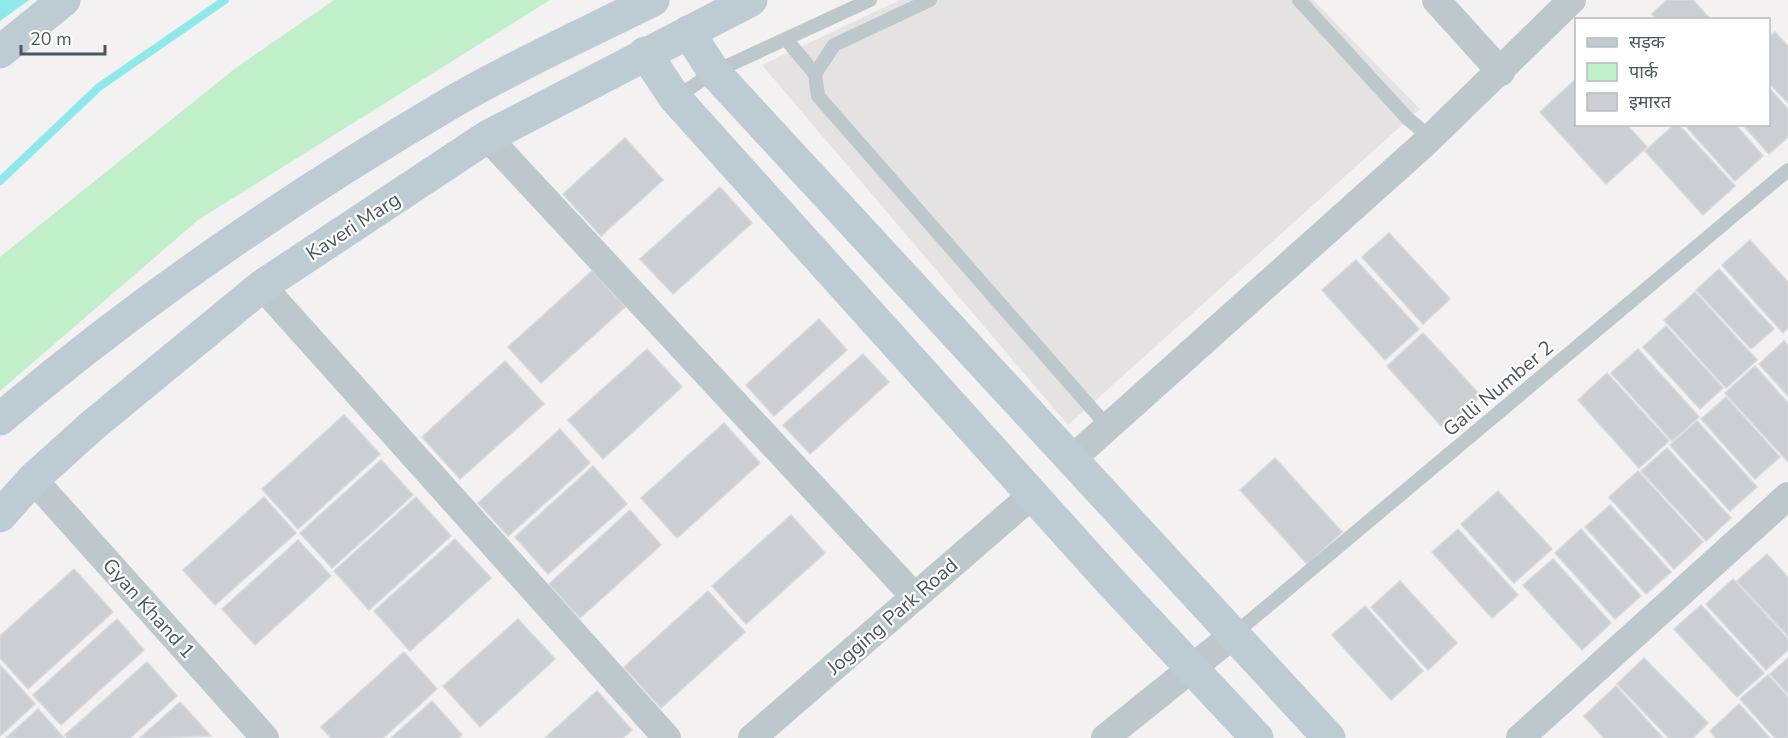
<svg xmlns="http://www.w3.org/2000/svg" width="1788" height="738" font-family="'Nunito Sans','Noto Sans Devanagari',sans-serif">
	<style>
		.education { fill: #e4e2e3 }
		.green { fill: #c1efca }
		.water { fill: #8fe9eb }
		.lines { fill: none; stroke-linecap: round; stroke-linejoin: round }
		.stream { stroke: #8fe9eb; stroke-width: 8 }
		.building { fill: #cbcfd3; stroke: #d5d8dc; stroke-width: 1.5 }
		.lane { stroke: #bdc8cd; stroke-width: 14 }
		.street { stroke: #bdc8cd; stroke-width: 28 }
		.secondary { stroke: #bdcbd2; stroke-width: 33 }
		.labels { text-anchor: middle; stroke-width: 4.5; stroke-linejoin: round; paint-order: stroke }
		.street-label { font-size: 20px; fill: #49585e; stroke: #fff }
	</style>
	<rect width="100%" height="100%" fill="#f3f1f1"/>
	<polygon class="education" points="900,0 1313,0 1420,109 1068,425 762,65"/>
	<polygon class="green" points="334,0 550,0 198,220 0,391 0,257 237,67"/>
	<polygon class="water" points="0,0 29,0 0,21"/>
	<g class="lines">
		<polyline class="stream" points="0,181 99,87 225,0"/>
	</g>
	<g class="building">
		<polygon points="1667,0 1693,0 1711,20 1657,20 1652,14"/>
		<polygon points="1775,32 1788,46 1788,103 1768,82 1768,38"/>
		<polygon points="1576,79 1576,124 1626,124 1647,147 1606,184 1540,112"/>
		<polygon points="1768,87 1788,109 1788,137 1769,154 1742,124 1768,124"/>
		<polygon points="1675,124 1678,124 1735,186 1703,215 1645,151"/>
		<polygon points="1684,124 1735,124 1763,156 1735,181"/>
		<polygon points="625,138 663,180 601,236 563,194"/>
		<polygon points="720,187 752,223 673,294 640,259"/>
		<polygon points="1389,233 1450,299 1423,324 1362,257"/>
		<polygon points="1750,240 1788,282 1788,328 1783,333 1722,265"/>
		<polygon points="1356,260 1419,329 1385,360 1322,290"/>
		<polygon points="1719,269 1774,329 1751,349 1696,290"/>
		<polygon points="592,271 625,307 541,383 508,347"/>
		<polygon points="1695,292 1757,360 1726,388 1664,320"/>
		<polygon points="819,319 847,350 774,416 746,385"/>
		<polygon points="1666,326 1723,388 1700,409 1643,347"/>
		<polygon points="1423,333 1481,396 1444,429 1387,366"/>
		<polygon points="1784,341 1788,345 1788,396 1759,364"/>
		<polygon points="647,349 682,387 603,459 568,420"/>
		<polygon points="1638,349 1699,417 1672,441 1611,373"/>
		<polygon points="863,354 889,382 810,454 783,425"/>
		<polygon points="505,361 544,404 460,479 422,437"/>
		<polygon points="1755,366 1788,403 1788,462 1725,393"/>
		<polygon points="1607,373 1669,441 1639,468 1578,400"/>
		<polygon points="1726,397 1780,457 1755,479 1701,419"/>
		<polygon points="344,415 380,454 298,529 262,489"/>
		<polygon points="1697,421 1757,487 1730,511 1670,445"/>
		<polygon points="724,423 760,463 677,538 641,498"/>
		<polygon points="560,429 590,463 508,536 478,503"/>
		<polygon points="1667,448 1731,518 1706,541 1641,471"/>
		<polygon points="1275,458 1342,532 1307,564 1240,490"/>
		<polygon points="381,460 413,495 332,568 300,533"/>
		<polygon points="593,466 627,504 548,574 515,537"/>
		<polygon points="1638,471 1703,542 1674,569 1609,497"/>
		<polygon points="1498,491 1552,549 1514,583 1461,524"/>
		<polygon points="264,497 296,533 215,605 183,570"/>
		<polygon points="416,497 451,536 369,610 334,571"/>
		<polygon points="1610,505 1671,572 1646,594 1585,527"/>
		<polygon points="630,510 661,545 580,618 549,584"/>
		<polygon points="791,515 825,553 746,624 712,586"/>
		<polygon points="1458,529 1518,595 1492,618 1432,552"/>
		<polygon points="1581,529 1641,596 1615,619 1555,553"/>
		<polygon points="455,539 491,578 410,651 374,611"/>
		<polygon points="298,540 331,576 255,645 222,609"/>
		<polygon points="1767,554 1788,577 1788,636 1737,581"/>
		<polygon points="1553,559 1611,623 1582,650 1523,585"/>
		<polygon points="74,569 113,612 28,689 0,658 0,636"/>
		<polygon points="1733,579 1788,639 1788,650 1766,670 1706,604"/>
		<polygon points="1400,581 1457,643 1428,670 1371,607"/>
		<polygon points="708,591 745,632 661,708 624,667"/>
		<polygon points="1701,605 1764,673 1737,697 1674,629"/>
		<polygon points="1365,606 1423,671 1391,700 1332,635"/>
		<polygon points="117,619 144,650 61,725 33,695"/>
		<polygon points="518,619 555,659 480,727 443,686"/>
		<polygon points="404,652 437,689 383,738 331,738 321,727"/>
		<polygon points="1644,658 1708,723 1693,738 1669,738 1617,684"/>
		<polygon points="1788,658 1788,694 1770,674"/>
		<polygon points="147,662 177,696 130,738 67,738 65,735"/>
		<polygon points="0,665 35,704 0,736"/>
		<polygon points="1768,675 1788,697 1788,738 1775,738 1740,699"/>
		<polygon points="1616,686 1663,738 1604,738 1584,716"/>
		<polygon points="597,691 632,730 623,738 545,738"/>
		<polygon points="432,701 462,735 458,738 391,738"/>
		<polygon points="180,702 211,736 140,738"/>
		<polygon points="1739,704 1770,738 1716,738 1710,731"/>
		<polygon points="38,709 64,738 6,738"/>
	</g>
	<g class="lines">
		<g class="lane">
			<polyline points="930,0 834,45 815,74 818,96 1108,427"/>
			<polyline points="1299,0 1408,119 1430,137"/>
			<polyline points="786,39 815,74"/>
			<polyline points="675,98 714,72 870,0"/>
			<polyline points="1233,635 1788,170"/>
		</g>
		<g class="street">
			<polyline points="1436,0 1501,72"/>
			<polyline points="487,137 915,597"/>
			<polyline points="262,286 667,738"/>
			<polyline points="1072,459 1424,144 1572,0"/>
			<polyline points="33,479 265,738"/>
			<polyline points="752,738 1032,495"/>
			<polyline points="1105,738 1233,635"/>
			<polyline points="1520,738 1788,496"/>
		</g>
		<g class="secondary">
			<polyline points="688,32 714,72 1329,738"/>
			<polyline points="0,52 64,0"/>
			<polyline points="645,53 675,98 1110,581 1257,738"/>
			<path d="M0,419C141,299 294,195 454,101C518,64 587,33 653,0"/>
			<polyline points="0,516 33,479 93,425 262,286 487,137 751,0"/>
		</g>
	</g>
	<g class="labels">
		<g class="street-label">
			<text transform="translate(353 226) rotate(-33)" y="7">Kaveri Marg</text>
			<text transform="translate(1498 388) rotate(-40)" y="7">Galli Number 2</text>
			<text transform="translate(149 608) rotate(48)" y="7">Gyan Khand 1</text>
			<text transform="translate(892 616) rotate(-41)" y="7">Jogging Park Road</text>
		</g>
	</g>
	<rect x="1575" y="18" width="195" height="108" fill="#ffffff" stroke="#b6bcbf" stroke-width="1.5"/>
	<rect x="1587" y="38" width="30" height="9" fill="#bdcbd2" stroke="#b6bcbf" stroke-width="1.5"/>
	<text x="1629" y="48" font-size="18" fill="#49585e">सड़क</text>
	<rect x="1587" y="63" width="30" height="18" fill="#c1efca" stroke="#b6bcbf" stroke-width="1.5"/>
	<text x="1629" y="78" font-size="18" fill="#49585e">पार्क</text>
	<rect x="1587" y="93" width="30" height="18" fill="#cbcfd3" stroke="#b6bcbf" stroke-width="1.5"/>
	<text x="1629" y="108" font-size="18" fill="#49585e">इमारत</text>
	<path d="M21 45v9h84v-9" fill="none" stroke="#49585e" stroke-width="3"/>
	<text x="30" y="45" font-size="18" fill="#49585e" stroke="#ffffff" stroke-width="4.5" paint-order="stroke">20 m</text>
</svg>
